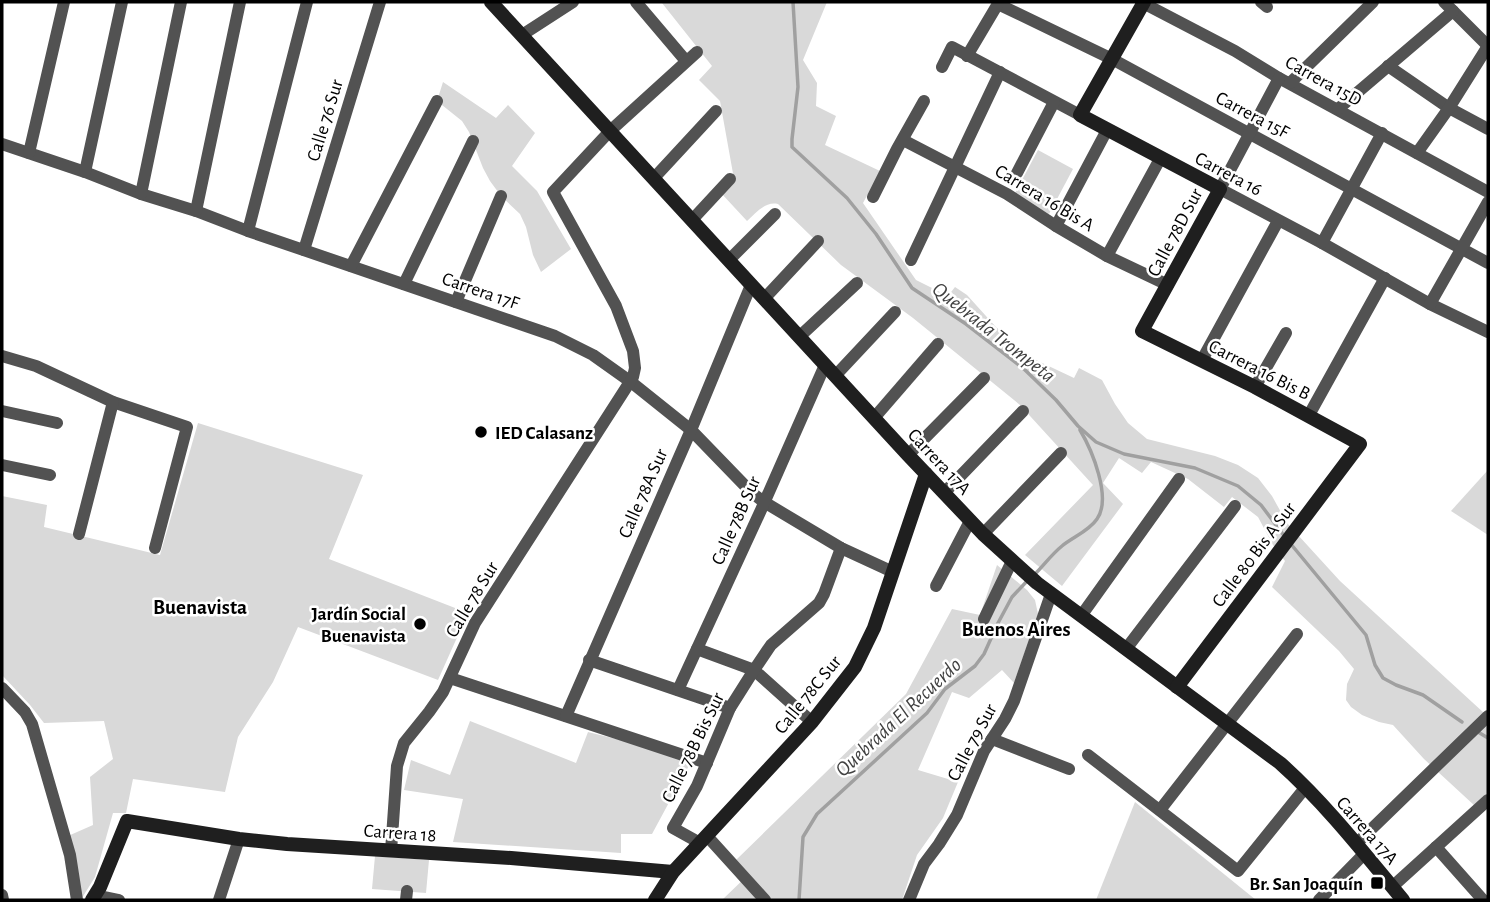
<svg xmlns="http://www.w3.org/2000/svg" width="1490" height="902" viewBox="0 0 1490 902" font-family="'Alegreya Sans',sans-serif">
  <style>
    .green { fill: #d9d9d9 }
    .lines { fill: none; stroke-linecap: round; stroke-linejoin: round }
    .stream { stroke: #a0a0a0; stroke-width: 3.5 }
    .street { stroke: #525252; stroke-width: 12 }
    .secondary { stroke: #1f1f1f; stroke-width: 14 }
    .poi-dot { fill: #000; stroke: #fff; stroke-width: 2.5 }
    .labels { text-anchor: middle; stroke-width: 5; stroke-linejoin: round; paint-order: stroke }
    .street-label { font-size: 19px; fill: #000; stroke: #fff }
    .poi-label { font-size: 19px; font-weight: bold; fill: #000; stroke: #fff; text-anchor: end }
    .water-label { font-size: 21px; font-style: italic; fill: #414141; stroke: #fff }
    .neighbourhood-label { font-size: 21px; font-weight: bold; fill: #000; stroke: #fff }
  </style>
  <rect width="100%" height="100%" fill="#fff"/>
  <g class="green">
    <path d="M663 2H827L803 60 817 83 816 106 836 116 825 145 880 171 863 203 916 280 948 296 955 287 967 295 995 326 1020 349 1038 361 1074 378 1079 368 1102 380 1115 404 1128 423 1147 439 1215 456 1238 465 1258 478 1272 496 1287 523 1340 581 1484 713 1488 719V793L1475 806 1424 759 1393 725 1379 722 1362 715 1351 707 1346 700 1347 684 1354 669 1339 651 1272 587 1285 561 1273 545 1258 517 1232 497 1224 507 1188 479 1151 462 1142 473 1119 458 1103 483 1123 504 1062 586 1025 555 1093 485 1020 405 913 318 841 265 778 204C765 201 756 213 747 221L721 193 734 179 720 101 699 80 712 66 662 3Z"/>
    <path d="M443 82 496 118 508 105 535 133 512 166 537 191 571 249 541 272 533 255 526 227 520 214 501 196 490 181 483 168 469 132 462 121 437 101Z"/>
    <path d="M1038 150 1073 169 1049 214 1014 195Z"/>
    <path d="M198 423 363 475 329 559 468 613 438 680 298 627 273 682 238 737 225 792 133 779 126 813H113L95 877 82 898 68 836 93 825 90 777 113 759 104 721 44 723 30 705 2 675V496L47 505 44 527 160 555Z"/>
    <path d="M1488 470V535L1451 511Z"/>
    <path d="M997 565 1027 590 1035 600 1038 614 1014 683 1002 670 969 698 952 692 918 770 958 782 943 818 917 855 902 900H722L749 874 736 860 906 694 952 609 980 615Z"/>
    <path d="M470 721 576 763 588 732 693 758 652 834H621V853L453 842 463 799 404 790 411 760 450 775Z"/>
    <path d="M1135 802 1256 900H1096Z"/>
    <path d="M375 856 429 860 426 893 372 889Z"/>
  </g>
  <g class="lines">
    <g class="stream">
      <path d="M793 2 798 87 792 139V147L847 198 876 234 912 288 966 324 1024 369 1056 400 1078 426 1096 442 1124 454 1195 468 1238 486 1261 505 1285 537"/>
      <path d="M1290 543 1366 635 1375 665 1383 678 1396 685 1423 695 1462 722"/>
      <path d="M1035 574C1044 565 1052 554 1062 546 1073 537 1089 531 1097 519 1112 498 1092 450 1080 430"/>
      <path d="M1478 732 1488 738"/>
      <path d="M799 900 803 837 817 814 927 713 945 689 975 666 984 654 998 623 1012 597 1029 579"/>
    </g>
    <g class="street">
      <path d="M636 2 686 61"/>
      <path d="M1141 2 1235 51 1279 78 1488 192"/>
      <path d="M1261 2 1267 7"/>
      <path d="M1444 2 1488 46"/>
      <path d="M998 4 1112 59 1488 263"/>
      <path d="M522 35 573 2"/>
      <path d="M967 56 999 2"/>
      <path d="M1388 66 1449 108 1488 129"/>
      <path d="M942 67 952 47 1080 115"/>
      <path d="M1279 78 1220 189 1322 243 1430 304 1488 332"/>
      <path d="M1290 83 1373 2"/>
      <path d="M1338 109 1453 11"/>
      <path d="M903 140 1007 194 1056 226 1107 256 1168 285"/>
      <path d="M2 144 85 172 141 194 196 211 248 231 555 336 593 355 631 382 691 430 752 493 764 502 841 548 893 572"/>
      <path d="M29 153 64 2"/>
      <path d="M1417 153 1449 108 1488 46"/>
      <path d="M85 172 122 2"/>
      <path d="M1017 173 1054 102"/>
      <path d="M654 178 716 111"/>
      <path d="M141 194 181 2"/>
      <path d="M873 197 897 149 924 101"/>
      <path d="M196 211 240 2"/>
      <path d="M692 220 730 179"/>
      <path d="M1056 226 1107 130"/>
      <path d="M248 231 307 2"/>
      <path d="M1322 243 1382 133"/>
      <path d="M304 250 380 2"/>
      <path d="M1107 256 1160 159"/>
      <path d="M729 260 775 214"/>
      <path d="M911 260 1000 72"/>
      <path d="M351 266 437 101"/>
      <path d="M404 284 473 141"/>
      <path d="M764 299 818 241"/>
      <path d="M456 302 501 196"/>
      <path d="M1430 304 1488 202"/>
      <path d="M799 337 857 283"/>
      <path d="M2 356 36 366 113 402 187 427 155 548"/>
      <path d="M1202 360 1278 221"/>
      <path d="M835 376 895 312"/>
      <path d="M1255 387 1286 333"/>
      <path d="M2 411 57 423"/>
      <path d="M1309 415 1385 278"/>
      <path d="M874 418 938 344"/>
      <path d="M908 455 984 378"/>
      <path d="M2 465 50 475"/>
      <path d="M944 493 1023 411"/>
      <path d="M79 534 113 402"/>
      <path d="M983 534 1061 453"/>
      <path d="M936 586 970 521"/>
      <path d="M1081 616 1179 479"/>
      <path d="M984 619 1012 561"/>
      <path d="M697 649 754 670 812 722"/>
      <path d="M1126 649 1235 506"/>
      <path d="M589 660 730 708"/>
      <path d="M450 678 707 763"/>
      <path d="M2 688 25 712 32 724 70 855 77 900"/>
      <path d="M678 690 761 510 825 365"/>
      <path d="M566 716 691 430 751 285"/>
      <path d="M992 739 1069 769"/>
      <path d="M1088 755 1238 871 1305 788"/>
      <path d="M1160 810 1297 634"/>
      <path d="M707 836 765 900"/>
      <path d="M700 843 673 828 697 786 730 708 754 670 771 645 819 603 824 594 841 548"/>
      <path d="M1356 844 1488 716"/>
      <path d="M1436 847 1483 900"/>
      <path d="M391 851 397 766 404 743 429 712 443 692 475 623 633 377 635 368 633 351 616 306 553 192 610 131 697 52"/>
      <path d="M1392 887 1488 800"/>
      <path d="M2 895 3 900"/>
      <path d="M95 895 119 900"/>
      <path d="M219 900 239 839"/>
      <path d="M406 900 407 891"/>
      <path d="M909 900 924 864 939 844 957 815 984 751 1005 719 1014 701 1051 594"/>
      <path d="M1319 900 1364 854"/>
    </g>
    <g class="secondary">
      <path d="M491 2 908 455 983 534 1037 583 1280 763C1325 803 1364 853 1403 900"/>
      <path d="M1144 2 1080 115 1220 189 1142 331 1255 387 1360 444 1177 687"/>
      <path d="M92 900 100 887 127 821 239 839 287 844 511 858 673 872"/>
      <path d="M655 900 673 872 812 722 855 667 874 628 926 474"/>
    </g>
  </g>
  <g class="poi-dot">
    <circle cx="481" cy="432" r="7"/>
    <circle cx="420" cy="624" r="7"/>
    <rect x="1370" y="876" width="14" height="14" rx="3.5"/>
  </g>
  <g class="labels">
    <g class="street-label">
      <text transform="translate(1324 80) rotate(29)" y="7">Carrera 15D</text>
      <text transform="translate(1253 114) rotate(28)" y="7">Carrera 15F</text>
      <text transform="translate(324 120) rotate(-73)" y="7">Calle 76 Sur</text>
      <text transform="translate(1229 173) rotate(28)" y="7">Carrera 16</text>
      <text transform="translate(1045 197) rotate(31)" y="7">Carrera 16 Bis A</text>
      <text transform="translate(1174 232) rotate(-62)" y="7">Calle 78D Sur</text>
      <text transform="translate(481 290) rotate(19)" y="7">Carrera 17F</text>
      <text transform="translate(1260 369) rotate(27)" y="7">Carrera 16 Bis B</text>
      <text transform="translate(940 461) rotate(47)" y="7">Carrera 17A</text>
      <text transform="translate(642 493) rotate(-66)" y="7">Calle 78A Sur</text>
      <text transform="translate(735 520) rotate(-66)" y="7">Calle 78B Sur</text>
      <text transform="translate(1253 554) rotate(-53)" y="7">Calle 80 Bis A Sur</text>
      <text transform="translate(471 599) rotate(-59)" y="7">Calle 78 Sur</text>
      <text transform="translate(807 694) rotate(-51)" y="7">Calle 78C Sur</text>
      <text transform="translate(971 742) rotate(-62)" y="7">Calle 79 Sur</text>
      <text transform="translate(692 747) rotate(-64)" y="7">Calle 78B Bis Sur</text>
      <text transform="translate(1368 830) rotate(49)" y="7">Carrera 17A</text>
      <text transform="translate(400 832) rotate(4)" y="7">Carrera 18</text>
    </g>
    <g class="poi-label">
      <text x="495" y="439" text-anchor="start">IED Calasanz</text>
      <text x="406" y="620">Jardín Social<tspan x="406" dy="22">Buenavista</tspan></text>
      <text x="1363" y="890">Br. San Joaquín</text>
    </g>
    <g class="water-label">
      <text transform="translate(994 332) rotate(38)" y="7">Quebrada Trompeta</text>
      <text transform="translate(898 717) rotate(-43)" y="7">Quebrada El Recuerdo</text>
    </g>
    <g class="neighbourhood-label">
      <text x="200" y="614">Buenavista</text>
      <text x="1016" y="636">Buenos Aires</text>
    </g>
  </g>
  <rect width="1490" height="902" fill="none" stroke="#000000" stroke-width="7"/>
</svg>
